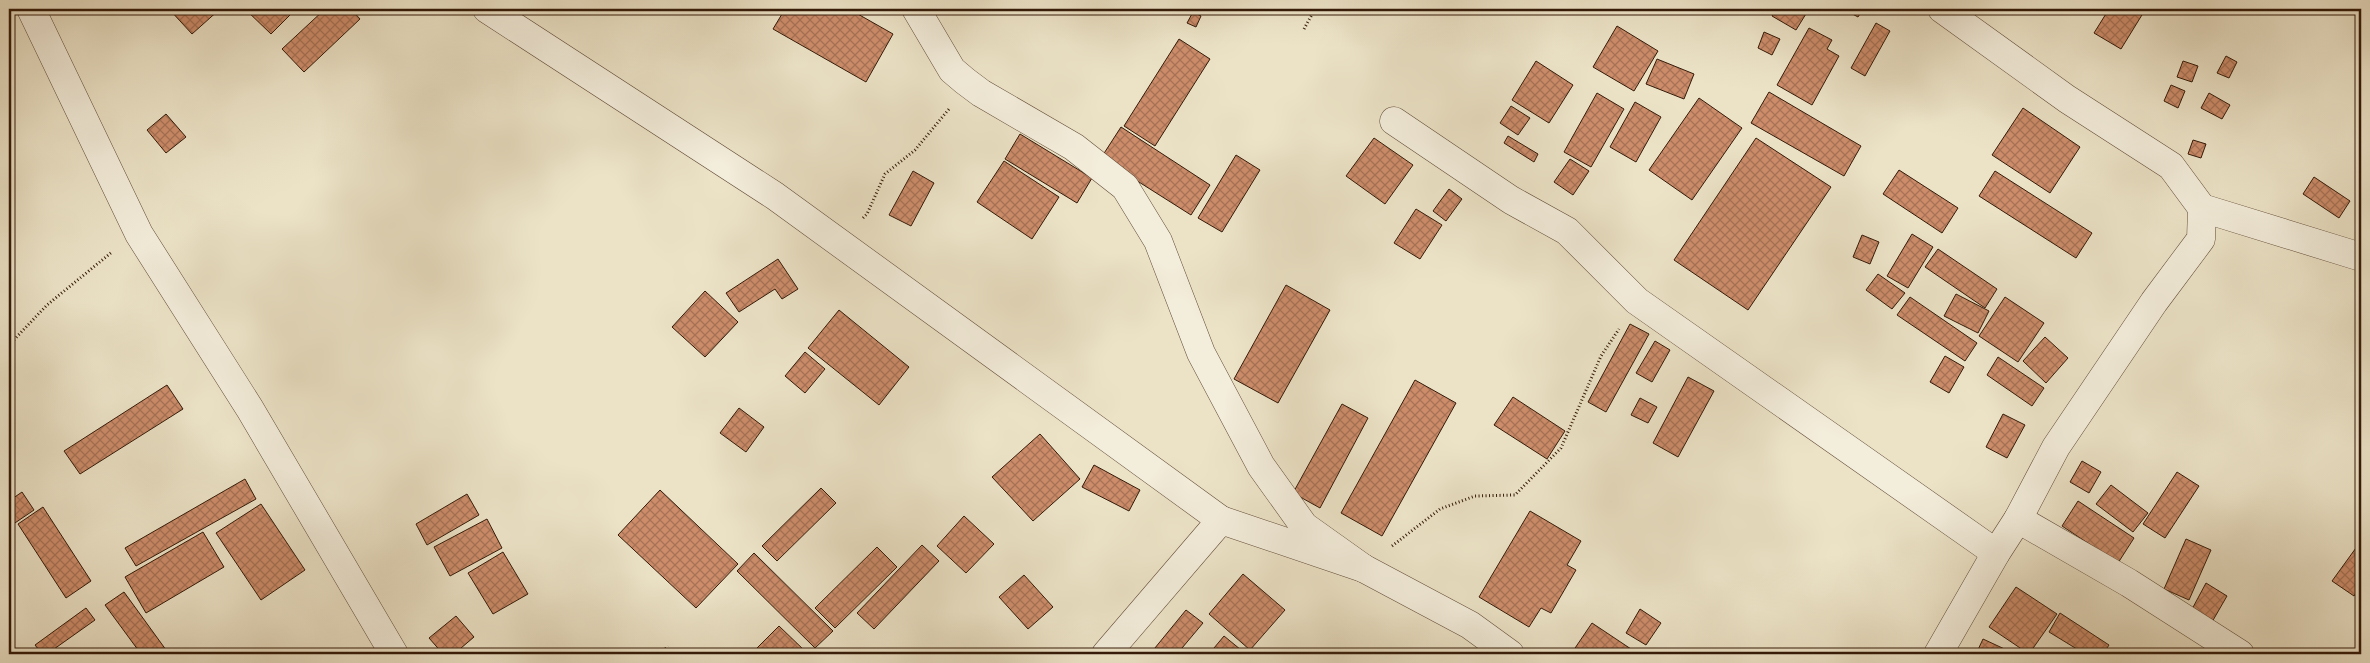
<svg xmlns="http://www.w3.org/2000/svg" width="2370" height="663" viewBox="0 0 2370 663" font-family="'IM FELL English',serif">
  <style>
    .building { fill: url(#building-cross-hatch); stroke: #341a08 }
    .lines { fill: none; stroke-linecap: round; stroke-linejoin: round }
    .minor-casing { stroke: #624c38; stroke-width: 29 }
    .path { stroke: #341a08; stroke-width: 3; stroke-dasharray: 1 2.5; stroke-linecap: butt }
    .minor { stroke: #f3eddb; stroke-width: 28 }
  </style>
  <defs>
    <pattern id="building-cross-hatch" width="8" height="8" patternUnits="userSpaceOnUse" patternTransform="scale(1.25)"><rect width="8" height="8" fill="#cd8d6b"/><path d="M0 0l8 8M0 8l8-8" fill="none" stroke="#a77256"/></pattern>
  </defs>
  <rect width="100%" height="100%" fill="#ece3c7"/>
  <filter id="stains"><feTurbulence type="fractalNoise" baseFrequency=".004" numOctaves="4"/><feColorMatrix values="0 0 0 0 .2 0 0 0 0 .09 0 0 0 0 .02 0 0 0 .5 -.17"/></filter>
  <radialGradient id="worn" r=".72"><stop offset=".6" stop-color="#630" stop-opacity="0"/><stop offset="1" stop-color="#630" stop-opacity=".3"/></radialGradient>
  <g class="building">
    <path d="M169 9H220L192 34Z"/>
    <path d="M245 9H296L271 34Z"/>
    <path d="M325 9H351L360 19 304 72 282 49Z"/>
    <path d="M785 9H849L893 34 866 82 773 29Z"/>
    <path d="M1776 9H1809L1796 30 1772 16Z"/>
    <path d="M1843 9H1863L1858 17Z"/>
    <path d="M2109 9 2145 10 2121 49 2094 33Z"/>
    <path d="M1193 12 1201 16 1196 27 1187 23Z"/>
    <path d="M1876 23 1890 31 1865 76 1851 68Z"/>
    <path d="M1617 26 1658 51 1634 91 1593 67Z"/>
    <path d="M1809 28 1832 40 1827 49 1839 56 1812 105 1777 85Z"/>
    <path d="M1764 32 1780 39 1772 55 1758 48Z"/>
    <path d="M1179 39 1210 59 1155 146 1124 126Z"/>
    <path d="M2226 56 2237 62 2229 78 2217 73Z"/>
    <path d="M1657 59 1694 74 1684 99 1646 84Z"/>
    <path d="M1536 61 1573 85 1549 123 1512 100Z"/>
    <path d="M2183 61 2198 66 2192 82 2177 77Z"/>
    <path d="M2171 85 2185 91 2178 108 2164 101Z"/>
    <path d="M1769 92 1861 146 1844 176 1751 123Z"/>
    <path d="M1597 93 1624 109 1591 167 1564 152Z"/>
    <path d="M2209 93 2230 105 2222 119 2201 108Z"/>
    <path d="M1699 98 1742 128 1692 200 1649 170Z"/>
    <path d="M1635 102 1661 117 1636 162 1610 147Z"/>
    <path d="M1511 106 1530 118 1518 135 1500 123Z"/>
    <path d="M2023 108 2080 147 2050 193 1992 155Z"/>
    <path d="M166 114 186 137 166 153 147 130Z"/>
    <path d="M1121 127 1210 185 1191 215 1101 158Z"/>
    <path d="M1020 134 1092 178 1077 203 1005 159Z"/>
    <path d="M1508 136 1538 154 1534 162 1504 143Z"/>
    <path d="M1374 138 1413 165 1385 204 1346 176Z"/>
    <path d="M1756 138 1831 187 1748 310 1674 260Z"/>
    <path d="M2193 140 2206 144 2201 158 2188 154Z"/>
    <path d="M1236 155 1260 170 1222 232 1198 218Z"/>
    <path d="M1570 159 1589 171 1573 195 1554 182Z"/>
    <path d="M1004 161 1059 197 1032 239 977 202Z"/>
    <path d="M1899 170 1958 208 1942 233 1883 194Z"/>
    <path d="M913 171 934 183 911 226 889 215Z"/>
    <path d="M1995 171 2092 233 2076 258 1979 196Z"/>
    <path d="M2314 177 2350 201 2339 218 2303 194Z"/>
    <path d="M1449 189 1462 199 1446 221 1433 211Z"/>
    <path d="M1416 209 1442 225 1420 259 1394 243Z"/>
    <path d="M1912 234 1933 247 1908 288 1887 276Z"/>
    <path d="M1862 235 1879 242 1870 264 1853 257Z"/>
    <path d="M1938 249 1997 289 1985 308 1925 267Z"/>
    <path d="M778 259 798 289 782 299 775 289 739 312 726 293Z"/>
    <path d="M1878 274 1905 293 1892 309 1866 290Z"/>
    <path d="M1286 285 1330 310 1278 403 1234 379Z"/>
    <path d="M705 291 738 322 705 357 672 327Z"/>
    <path d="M1956 294 1989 311 1978 333 1944 316Z"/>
    <path d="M1910 297 1977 343 1965 361 1897 315Z"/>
    <path d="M2005 297 2044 323 2018 362 1979 336Z"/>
    <path d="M839 310 909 367 879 405 808 348Z"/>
    <path d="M1630 324 1649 334 1606 412 1588 402Z"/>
    <path d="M2045 337 2068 358 2046 383 2023 361Z"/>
    <path d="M1655 341 1670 350 1652 382 1636 373Z"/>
    <path d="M805 352 825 369 805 393 785 376Z"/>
    <path d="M1945 356 1964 367 1949 393 1930 382Z"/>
    <path d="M1998 357 2044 388 2032 406 1987 375Z"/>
    <path d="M1688 377 1714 391 1678 457 1653 443Z"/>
    <path d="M1415 380 1456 403 1382 536 1341 513Z"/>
    <path d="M167 385 183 409 80 474 64 451Z"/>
    <path d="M1513 397 1565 431 1547 459 1494 425Z"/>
    <path d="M1640 398 1657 407 1648 423 1631 415Z"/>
    <path d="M1342 404 1368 418 1320 508 1293 493Z"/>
    <path d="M739 408 764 427 746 452 720 433Z"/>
    <path d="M2003 414 2025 425 2007 458 1986 447Z"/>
    <path d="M1040 434 1080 479 1033 521 992 477Z"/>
    <path d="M2082 461 2101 472 2089 493 2070 482Z"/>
    <path d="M1094 465 1140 490 1129 511 1082 487Z"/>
    <path d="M2177 472 2199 486 2165 538 2143 524Z"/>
    <path d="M245 479 256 499 136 566 125 548Z"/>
    <path d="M2111 485 2148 513 2133 532 2096 504Z"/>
    <path d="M821 488 836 503 777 561 762 546Z"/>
    <path d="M660 490 738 564 696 608 618 535Z"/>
    <path d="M22 492 34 510 9 527V501Z"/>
    <path d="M467 494 479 515 427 545 416 524Z"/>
    <path d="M2078 501 2134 538 2118 563 2062 526Z"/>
    <path d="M261 504 305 570 261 600 216 533Z"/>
    <path d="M43 507 91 581 66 598 18 524Z"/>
    <path d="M1530 511 1581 541 1567 565 1576 570 1551 613 1541 608 1529 627 1479 597Z"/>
    <path d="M964 516 994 544 966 573 937 546Z"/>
    <path d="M487 519 502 548 450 576 434 547Z"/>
    <path d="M203 532 224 567 146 613 125 577Z"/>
    <path d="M2186 539 2211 550 2189 600 2164 589Z"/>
    <path d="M2361 541V586L2354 596 2332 581Z"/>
    <path d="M922 545 939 561 874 629 857 613Z"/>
    <path d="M877 547 897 567 835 628 815 608Z"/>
    <path d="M503 552 528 594 493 614 468 573Z"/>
    <path d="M754 553 833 631 815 648 737 571Z"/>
    <path d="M1243 574 1285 610 1250 650 1209 614Z"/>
    <path d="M1024 575 1053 607 1028 629 999 597Z"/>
    <path d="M2206 583 2227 596 2212 622 2191 611Z"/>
    <path d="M2016 587 2057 614 2029 654 1989 627Z"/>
    <path d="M124 592 169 654H141L105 605Z"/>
    <path d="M86 608 95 620 47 654H42L35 645Z"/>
    <path d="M1640 609 1661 623 1646 645 1626 633Z"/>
    <path d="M1186 610 1203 623 1177 654H1150Z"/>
    <path d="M2060 613 2109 645 2103 654H2085L2049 632Z"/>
    <path d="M456 616 474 637 454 654H443L429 638Z"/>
    <path d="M1592 623 1637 653 1636 654H1571Z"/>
    <path d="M779 626 805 651 802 654H751Z"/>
    <path d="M1224 636 1246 654H1209Z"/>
    <path d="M1983 639 2011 652 2010 654H1976Z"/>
  </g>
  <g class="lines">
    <defs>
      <g id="minor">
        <path d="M31 9 139 234 250 409 394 654"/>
        <path d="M487 9 775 196 1221 520"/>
        <path d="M916 9 952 70 965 81 981 93 1074 147 1125 187 1158 241 1201 353 1261 466 1304 526 1363 568"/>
        <path d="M1394 121 1511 200 1567 231 1637 301 1996 553"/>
        <path d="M2202 208 2361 257"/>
        <path d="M2018 519 2129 583 2240 654"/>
        <path d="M1106 654 1221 520 1363 568 1470 625 1510 654"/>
        <path d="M1938 654 1996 553 2018 519 2056 447 2154 302 2201 239 2202 208 2171 166 2067 99 1942 9"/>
      </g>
    </defs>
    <use href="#minor" class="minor-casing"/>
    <g class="path">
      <path d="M1304 29 1315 9"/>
      <path d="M863 218 867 214 885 174 915 150 949 109"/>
      <path d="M9 345 47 305 112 252"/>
      <path d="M1392 546 1440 509 1475 496 1515 495 1561 448 1601 356 1619 329"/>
      <path d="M661 654 668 646"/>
    </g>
    <use href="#minor" class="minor"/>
  </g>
  <rect width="2370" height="663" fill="none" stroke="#ece3c7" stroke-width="30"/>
  <rect x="10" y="10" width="2350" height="643" fill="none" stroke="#341a08" stroke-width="2.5"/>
  <rect x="15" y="15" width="2340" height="633" fill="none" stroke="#341a08"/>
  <rect width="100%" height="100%" filter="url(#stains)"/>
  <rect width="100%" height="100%" fill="url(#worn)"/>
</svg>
